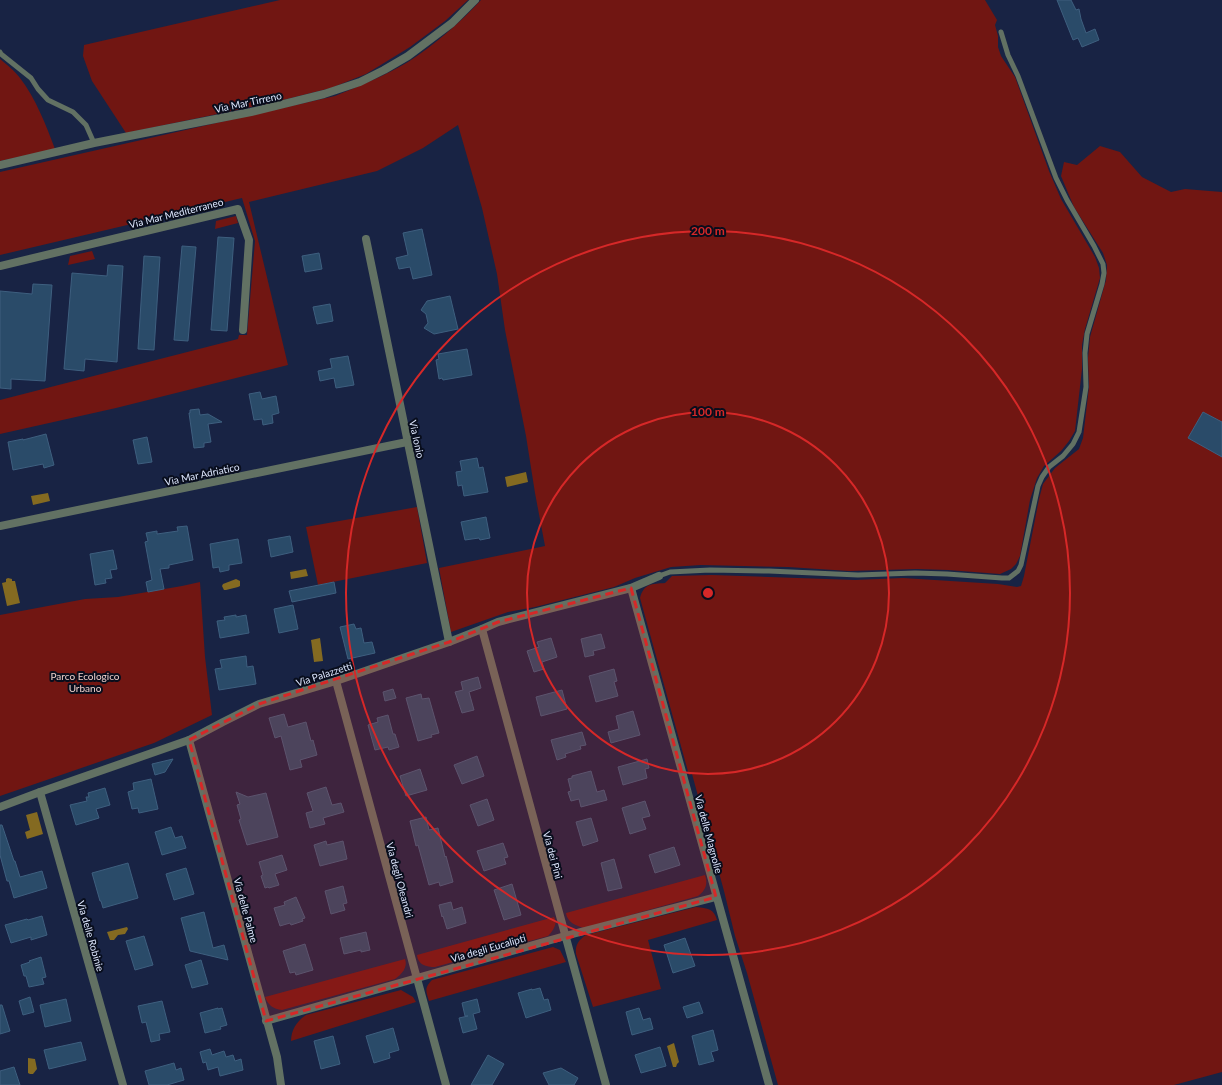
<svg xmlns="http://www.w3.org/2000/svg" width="1222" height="1085" viewBox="0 0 1222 1085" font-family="Lato,sans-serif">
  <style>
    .green { fill: #711612 }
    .water { fill: #846a21 }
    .building { fill: #2a4b69; stroke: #3e5f7f }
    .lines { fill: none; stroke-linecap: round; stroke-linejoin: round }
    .lane { stroke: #627163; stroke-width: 5 }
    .street { stroke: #627163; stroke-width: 8 }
    .marked { fill: #d62828; fill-opacity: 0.2; stroke: #d62828; stroke-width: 3; stroke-dasharray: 8 5; stroke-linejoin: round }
    .ring { fill: none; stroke: #d62828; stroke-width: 2 }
    .labels { text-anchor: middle; stroke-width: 4; stroke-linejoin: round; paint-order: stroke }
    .street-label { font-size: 10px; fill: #dfe8ff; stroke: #080d1c }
    .park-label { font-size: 10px; fill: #f0d0cb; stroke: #080d1c }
    .centre { fill: #d62828; stroke: #080d1c; stroke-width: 2 }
    .ring-label { font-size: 12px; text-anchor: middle; font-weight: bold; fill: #d62828; stroke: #080d1c; stroke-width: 4; stroke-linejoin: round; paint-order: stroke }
  </style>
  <rect width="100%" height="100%" fill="#182344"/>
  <g class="green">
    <path d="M280 0H468L445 21 410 47 366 74 331 88 275 102 126 133 92 81 83 56 84 45Z"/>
    <path d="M481 0H985L997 20 995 25 998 36V47L1001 56 1015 77 1049 171 1061 199 1095 257 1099 268 1100 278 1085 329 1082 345V369L1075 431 1069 441 1061 451 1044 466 1037 478 1030 500 1020 556 1016 564 1011 569 1000 574 948 570 917 569 849 571 788 567 701 565 671 567 635 578 614 587 535 607 508 612 451 632 439 568 545 546 535 493 526 436 505 330 497 274 482 208 458 125 423 148 377 171 249 202 288 365 116 408 0 434V400L238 339 239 335H247L255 241 242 198 0 255V172L335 96C359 86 385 76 408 62 434 45 460 23 481 0Z"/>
    <path d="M0 59C7 65 15 71 20 78 36 99 46 125 55 149L0 161Z"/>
    <path d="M1100 146 1120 152 1142 177 1171 192 1185 189 1222 192V1072L1174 1085H778L747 973 735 936 724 891 692 774 689 775 640 598C644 583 652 584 665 583L672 576 712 575 855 580 903 578 998 584 1017 587 1021 586 1024 576 1039 499 1043 484 1055 468 1079 449 1083 438 1089 387 1088 358 1090 337 1106 280 1107 265 1103 253 1074 207 1061 176 1064 162 1077 165Z"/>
    <path d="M236 216 238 223 215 229 216 221Z"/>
    <path d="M92 251 95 259 68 265 70 256Z"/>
    <path d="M417 507 427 563 318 585 306 527Z"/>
    <path d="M200 582 205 657 212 715 154 743 0 796V615L85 599 118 597 182 586Z"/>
    <path d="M705 875C708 884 706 890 698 896L584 928C576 926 567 922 566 913Z"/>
    <path d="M696 907C708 908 714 909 717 920L648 940 661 989 593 1007 576 954C575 944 579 940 586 935Z"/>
    <path d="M554 917C558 924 553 931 548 936L435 967C426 967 418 965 417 955Z"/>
    <path d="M553 947 560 950 566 962 429 1001C426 991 424 988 432 980Z"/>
    <path d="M405 959C408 967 402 974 395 979L282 1010C273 1009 268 1005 265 997Z"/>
    <path d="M401 990 413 997 416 1002 291 1041C291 1030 297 1021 306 1015Z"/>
  </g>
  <g class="water">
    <path d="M526 472 528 482 507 487 505 477Z"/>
    <path d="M48 493 50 501 33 505 31 496Z"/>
    <path d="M306 569 308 576 291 579 290 572Z"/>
    <path d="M8 578 12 579V581H15L20 603 7 606 2 583 6 582V579Z"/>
    <path d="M236 579 240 581V586L238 587 226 590H224L222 586 223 584Z"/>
    <path d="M320 638 323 661 314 662 311 640Z"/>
    <path d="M37 812 43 834 27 839 25 832 30 830 26 815Z"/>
    <path d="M127 927 128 929 125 934 118 935 114 940H110L107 932Z"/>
    <path d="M674 1043 679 1062 677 1064 676 1067H673L667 1046Z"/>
    <path d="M28 1058 35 1059 37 1069 33 1074H30L28 1073Z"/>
  </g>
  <g class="building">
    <path d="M1057 0H1071L1076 10 1079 9 1081 19 1086 33 1095 29 1099 40 1082 47 1078 38 1073 40Z"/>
    <path d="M422 229 432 275 413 279 410 267 399 269 396 258 408 255 403 233Z"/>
    <path d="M218 237 234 238 227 331 211 330Z"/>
    <path d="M182 246 196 247 188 341 174 340Z"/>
    <path d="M319 253 322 269 305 272 302 256Z"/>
    <path d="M144 256 160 257 154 350 138 349Z"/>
    <path d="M108 265 123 266 117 362 85 359 84 371 64 369 72 273 107 276Z"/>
    <path d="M33 284 52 285 45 381 11 379V389L0 388V291L32 294Z"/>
    <path d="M450 296 458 329 434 334 424 328 428 323 426 314 421 310 427 301Z"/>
    <path d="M330 304 333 321 317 324 313 307Z"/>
    <path d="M467 349 472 375 443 380 442 378 439 379 436 360 439 359 438 354Z"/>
    <path d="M348 356 354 385 336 388 334 378 320 381 318 371 332 368 330 359Z"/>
    <path d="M260 392 262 399 276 396 279 413 272 415 273 423 263 425 262 419 254 420 249 394Z"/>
    <path d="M199 409 200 415 208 414 222 422 208 424 211 442 204 443V447L194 448 189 413H190V410Z"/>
    <path d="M1203 412 1222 422V457L1188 438Z"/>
    <path d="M46 434 54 465 44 468 43 464 13 470 8 442 23 439V440Z"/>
    <path d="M147 437 152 462 138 464 133 440Z"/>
    <path d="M477 458 479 468 483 467 488 492 464 496 462 485 458 486 456 472 462 471 460 461Z"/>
    <path d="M486 517 490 538 480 540 479 538 465 540 461 522Z"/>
    <path d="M187 526 193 560 169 565V568L160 569 164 589 148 592 146 582 152 580 145 542 148 541 146 533 157 531V534L178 531 177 527Z"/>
    <path d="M290 536 293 552 271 557 268 540Z"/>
    <path d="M238 539 242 563 229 565V570L220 572 219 567 213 568 210 544Z"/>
    <path d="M113 550 117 569 110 570 112 578 105 579 106 583 95 585 90 554Z"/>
    <path d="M334 582 336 593 292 602 289 591Z"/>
    <path d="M293 605 298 629 279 633 274 609Z"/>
    <path d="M236 615V617L246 615 249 633 220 638 217 621 225 620 224 617Z"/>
    <path d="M354 624 356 629 361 628 364 643 372 642 375 653 348 659 340 627Z"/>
    <path d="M601 634 605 648 593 651 594 655 585 657 581 639Z"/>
    <path d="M551 638 557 657 542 662 544 669 534 672 527 651 539 647 537 642Z"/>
    <path d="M246 656 247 667 253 666 256 684 219 690 215 669 222 668 220 660Z"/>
    <path d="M614 669 617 681 614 682 618 696 596 702 589 676Z"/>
    <path d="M478 677 481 688 469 692 474 710 462 713 455 692 463 690 461 682Z"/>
    <path d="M393 689 396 698 385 701 383 692Z"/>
    <path d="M562 690 567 709 541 716 536 697Z"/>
    <path d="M421 694 422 699 429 698 439 733 431 735 432 737 418 741 406 698Z"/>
    <path d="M633 711 640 735 611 743 608 732 619 729 616 716Z"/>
    <path d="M284 714 288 727 306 722 311 741 313 740 317 755 300 760 302 767 290 770 281 736 275 738 269 718Z"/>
    <path d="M388 715 393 734H395L399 747 389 750 388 747 375 750 368 725 378 722 377 718Z"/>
    <path d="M582 732 586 745 580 746 581 749 565 754 566 757 557 760 551 740Z"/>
    <path d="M477 756 484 776 462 784 454 765Z"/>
    <path d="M173 759 165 772 155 775 152 764Z"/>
    <path d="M647 759 649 768 645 769 647 778 623 785 618 767Z"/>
    <path d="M420 769 427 790 406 796 400 776Z"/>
    <path d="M591 771 597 792 604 790 607 800 581 807 579 799 571 801 568 792 571 791 568 779 572 778V776Z"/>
    <path d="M151 779 158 809 139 813 138 808 132 809 128 792 134 790 133 783Z"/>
    <path d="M326 787 332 805 341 803 344 812 323 818 325 824 310 828 306 813 313 811 307 793Z"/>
    <path d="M105 788 110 805 96 809 99 818 76 825 70 805 87 801 86 797H89L88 793Z"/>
    <path d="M236 792 248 797 266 793 278 837 247 845 239 820 241 819 237 805 240 804Z"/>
    <path d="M487 799 494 820 478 826 470 805Z"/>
    <path d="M645 801 650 816 642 818 646 829 630 834 622 808Z"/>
    <path d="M426 817 429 830 438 828 445 857 446 856 453 882 440 886 439 882 429 885 418 845 416 846 410 821Z"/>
    <path d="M591 818 598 841 583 846 576 822Z"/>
    <path d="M0 825H2L14 861H15L20 877 42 871 47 888 14 898 9 881H7L0 855Z"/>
    <path d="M171 827 175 838 182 836 186 848 162 855 155 832Z"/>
    <path d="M326 841 327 845 343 841 347 859 320 866 314 845Z"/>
    <path d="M503 843 508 857 504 858 506 864 484 871 477 851Z"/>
    <path d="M674 847 680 865 655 873 649 855Z"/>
    <path d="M282 855 287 870 275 874 279 885 269 888 268 887 265 888 261 876 263 875 259 862Z"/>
    <path d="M614 859 622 888 608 891 601 863Z"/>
    <path d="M128 863 138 898 103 908 101 901H100L92 873Z"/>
    <path d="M186 868 194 894 174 900 166 874Z"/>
    <path d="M512 884 521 915 504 920 494 890Z"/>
    <path d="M343 886 347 903 343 904 345 910 331 914 325 891Z"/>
    <path d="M296 897 305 918 302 919 303 921 291 925 290 923 280 926 274 908 285 905 284 902Z"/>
    <path d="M451 902 453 910 462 907 466 923 447 929 443 916 442 917 439 905Z"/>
    <path d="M204 912 213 948 224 945 228 960 190 951 181 918Z"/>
    <path d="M42 916 47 935 31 940V937L11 943 5 925 27 919 28 920Z"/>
    <path d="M366 932 370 950 361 952V950L344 954 340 938Z"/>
    <path d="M144 936 153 965 135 970 126 941Z"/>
    <path d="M685 938 695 966 673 973 664 945Z"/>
    <path d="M305 944 313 970 296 975 295 972 290 973 283 951Z"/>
    <path d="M41 957 46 977 42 978 44 984 29 987 26 976H24L21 965 30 962 29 961Z"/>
    <path d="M201 960 208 984 192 988 185 965Z"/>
    <path d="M540 988 544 1000 548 999 551 1010 526 1018 518 993 532 989V990Z"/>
    <path d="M30 997 34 1012 23 1015 19 1001Z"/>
    <path d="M66 999 71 1021 45 1027 40 1005Z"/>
    <path d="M477 999 480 1012 473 1014 477 1029 463 1033 459 1018 468 1016H465L462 1003Z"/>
    <path d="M162 1001 170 1032 159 1034 160 1040 151 1042 146 1022 142 1023 138 1006Z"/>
    <path d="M699 1002 703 1013 687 1018 683 1007Z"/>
    <path d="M0 1005H2L10 1031 0 1034Z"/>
    <path d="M218 1008V1009L222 1008 227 1025 220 1027 221 1029 205 1033 200 1013Z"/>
    <path d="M639 1008 643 1020 650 1018 653 1029 632 1035 626 1012Z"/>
    <path d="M393 1028 399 1050 389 1053 390 1058 374 1063 366 1036Z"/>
    <path d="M713 1030 718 1050 711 1052 714 1061 699 1065 692 1036Z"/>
    <path d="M333 1036 340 1064 321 1069 314 1041Z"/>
    <path d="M81 1042 86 1060 49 1069 44 1050Z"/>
    <path d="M660 1047 666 1066 641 1073 635 1055Z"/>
    <path d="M210 1049 212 1055 224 1051 226 1057 233 1055 235 1061 241 1059 243 1070 220 1076 218 1067 208 1070 206 1062 203 1063 200 1052Z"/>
    <path d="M488 1055 504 1064 492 1085H471Z"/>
    <path d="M174 1063 176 1070 181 1068 184 1080 167 1085H149L145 1071Z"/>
    <path d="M14 1067 20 1085H0V1071Z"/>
    <path d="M561 1068 578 1078 574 1085H549L543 1073Z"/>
  </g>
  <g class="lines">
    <g class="lane">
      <path d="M0 52 1 54 31 78 38 89 48 100 73 112 86 125 94 143"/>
      <path d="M659 576 670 572 710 570 769 571 858 575 915 573 947 574 1002 578H1009L1018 571 1021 565 1038 486 1042 477 1049 467 1063 456 1073 444 1079 432 1086 387 1085 353 1087 334 1102 284 1104 273 1103 264 1094 246 1067 200 1056 178 1018 76 1008 55 1001 32"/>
    </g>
    <g class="street">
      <path d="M0 165 94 143 251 112 324 94 360 82 384 70 408 56 452 23 475 0"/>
      <path d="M366 239 449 642"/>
      <path d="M0 266 238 209 249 240 243 330"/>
      <path d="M0 526 407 442"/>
      <path d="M631 588 769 1085"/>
      <path d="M482 629 606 1085"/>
      <path d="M336 681 446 1085"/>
      <path d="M189 740 277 1057 281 1085"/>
      <path d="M40 792 123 1085"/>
      <path d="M0 807 40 792 189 740 223 722 259 704 336 681 449 642 482 629 498 622 631 588 659 576"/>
      <path d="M266 1021 565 936 716 897"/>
    </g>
  </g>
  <path class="marked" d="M631 588 716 897 266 1021 189 740 259 704 449 642 498 622Z"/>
  <g class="ring">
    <circle cx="708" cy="593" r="181"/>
    <circle cx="708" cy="593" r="362"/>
  </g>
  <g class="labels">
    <g class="street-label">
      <text transform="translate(248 102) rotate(-12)" y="4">Via Mar Tirreno</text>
      <text transform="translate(176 213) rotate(-14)" y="4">Via Mar Mediterraneo</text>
      <text transform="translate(417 439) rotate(78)" y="4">Via Ionio</text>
      <text transform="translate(202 474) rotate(-12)" y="4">Via Mar Adriatico</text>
      <text transform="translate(324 674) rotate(-18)" y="4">Via Palazzetti</text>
      <text transform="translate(709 834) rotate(75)" y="4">Via delle Magnolie</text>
      <text transform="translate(553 855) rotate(75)" y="4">Via dei Pini</text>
      <text transform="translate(400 880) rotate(75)" y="4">Via degli Oleandri</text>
      <text transform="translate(246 910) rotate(75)" y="4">Via delle Palme</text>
      <text transform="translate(91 936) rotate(74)" y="4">Via delle Robinie</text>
      <text transform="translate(488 948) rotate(-16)" y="4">Via degli Eucalipti</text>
    </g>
    <g class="park-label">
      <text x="85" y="680">Parco Ecologico<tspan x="85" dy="12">Urbano</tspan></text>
    </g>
  </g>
  <circle cx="708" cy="593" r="6" class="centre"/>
  <g class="ring-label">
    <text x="708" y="235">200 m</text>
    <text x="708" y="416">100 m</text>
  </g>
</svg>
